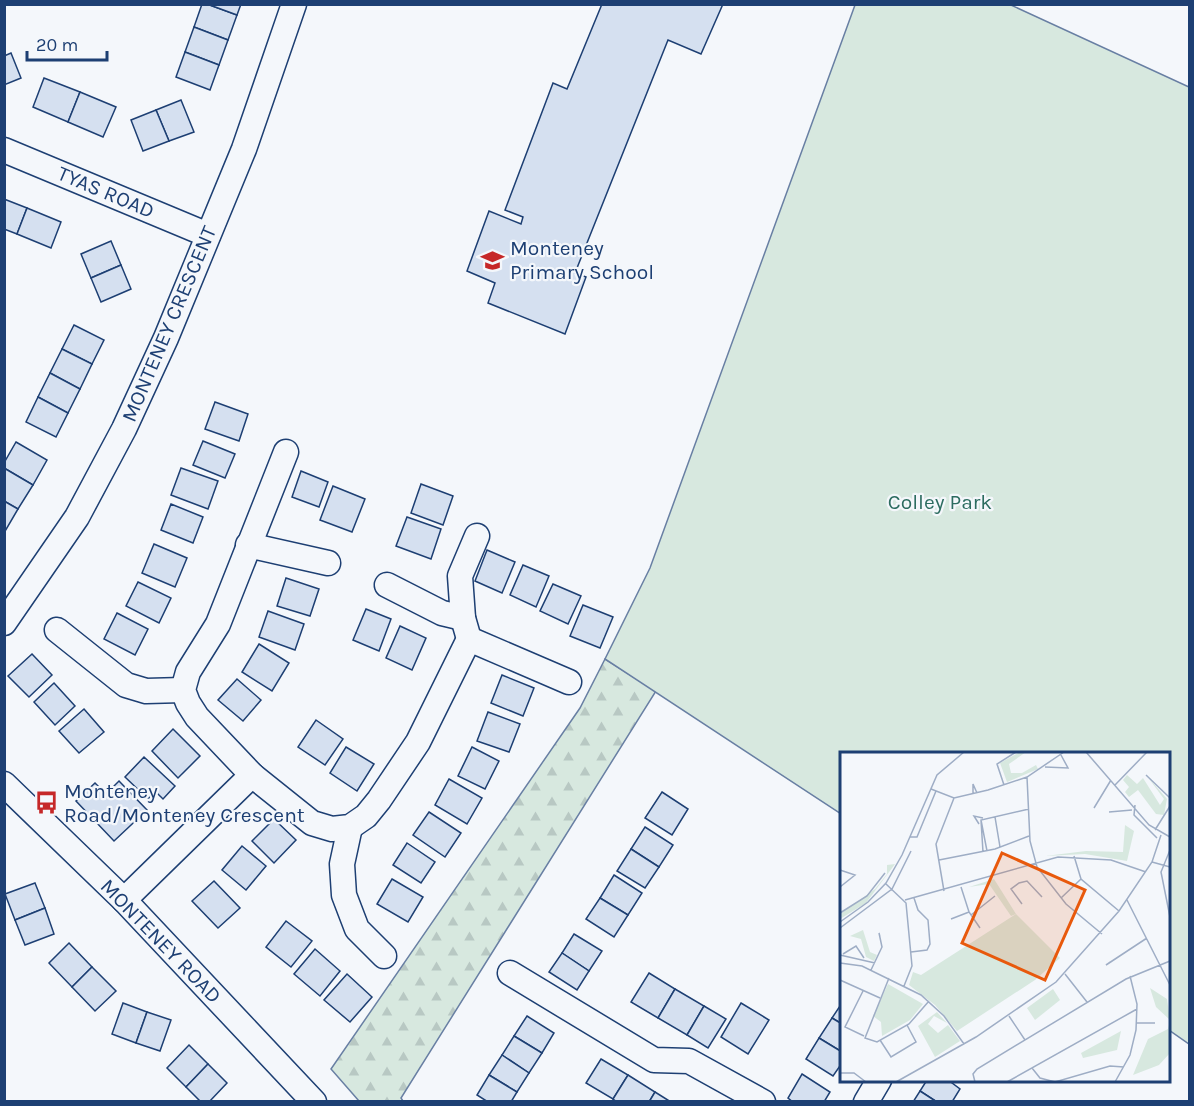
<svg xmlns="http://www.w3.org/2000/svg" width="1194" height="1106" viewBox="0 0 1194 1106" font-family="Karla,sans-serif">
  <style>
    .forest { fill: url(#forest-firs); stroke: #687fa3; stroke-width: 1.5 }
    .park { fill: #d7e8df; stroke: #687fa3; stroke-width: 1.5 }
    .building { fill: #d5e0f0; stroke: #1d3f73; stroke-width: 1.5 }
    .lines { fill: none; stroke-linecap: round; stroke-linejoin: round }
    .street-casing { stroke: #1d3f73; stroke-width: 27 }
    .street { stroke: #f4f7fb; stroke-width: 24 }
    .labels { text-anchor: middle; stroke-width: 4.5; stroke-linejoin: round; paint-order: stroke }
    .street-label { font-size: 21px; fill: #1d3f73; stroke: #f4f7fb }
    .poi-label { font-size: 21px; fill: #1d3f73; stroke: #f4f7fb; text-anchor: start }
    .park-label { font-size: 21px; fill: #2c6c60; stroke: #f4f7fb }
    .inset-road { fill: none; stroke: #9eadc5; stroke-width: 1.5 }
    .view { fill: #e8590c; fill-opacity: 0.15; stroke: #e8590c; stroke-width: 3 }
    .inset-edge { fill: none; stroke: #1d3f73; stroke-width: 3 }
  </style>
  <defs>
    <pattern id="forest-firs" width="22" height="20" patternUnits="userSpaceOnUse" patternTransform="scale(1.5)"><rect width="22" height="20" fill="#d7e8df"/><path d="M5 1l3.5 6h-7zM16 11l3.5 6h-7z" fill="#b8c8c3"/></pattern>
  </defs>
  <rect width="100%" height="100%" fill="#f4f7fb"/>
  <path class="forest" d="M605 659 656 691 401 1098 403 1101H359L331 1069 580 708Z"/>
  <path class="park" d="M855 5H1011L1189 87V1044L1169 1030 1168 754H842L841 814 605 659 650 568Z"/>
  <g class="building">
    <path d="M202 4H207L237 15 228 40 194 27Z"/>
    <path d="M207 4H241L237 15Z"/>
    <path d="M602 4H723L701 54 668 40 575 273 586 277 565 334 488 303 495 283 467 271 489 211 521 224 523 217 505 210 553 83 567 89Z"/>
    <path d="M194 27 228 40 219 65 185 52Z"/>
    <path d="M185 52 219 65 210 90 176 77Z"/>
    <path d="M11 53 21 78 4 85V56Z"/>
    <path d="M44 78 80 92 68 122 33 107Z"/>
    <path d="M80 92 116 107 103 137 68 122Z"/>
    <path d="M181 100 194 132 169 141 156 110Z"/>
    <path d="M156 110 169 141 143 151 131 120Z"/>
    <path d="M4 199 27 208 17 234 4 229Z"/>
    <path d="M27 208 61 222 51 248 17 234Z"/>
    <path d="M111 241 121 265 91 278 81 254Z"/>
    <path d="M121 265 131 289 101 302 91 278Z"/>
    <path d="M74 325 104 340 92 364 62 349Z"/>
    <path d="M62 349 92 364 80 389 50 373Z"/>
    <path d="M50 373 80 389 68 413 38 397Z"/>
    <path d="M38 397 68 413 56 437 26 422Z"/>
    <path d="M215 402 248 414 239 441 205 429Z"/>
    <path d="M203 441 235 454 225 478 193 465Z"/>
    <path d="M16 442 47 460 33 485 4 468V463Z"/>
    <path d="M4 468 33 485 18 509 4 501Z"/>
    <path d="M181 468 218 481 208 509 171 495Z"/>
    <path d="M301 471 328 482 319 507 292 497Z"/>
    <path d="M421 484 453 496 443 525 411 513Z"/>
    <path d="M333 486 365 499 352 532 320 520Z"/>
    <path d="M4 501 18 509 4 533Z"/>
    <path d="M171 504 203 517 193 543 161 530Z"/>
    <path d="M407 517 441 529 431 559 396 546Z"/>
    <path d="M154 544 187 558 175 587 142 573Z"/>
    <path d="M487 550 515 562 502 593 475 581Z"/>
    <path d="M523 565 549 576 536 607 510 595Z"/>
    <path d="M286 578 319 589 310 616 277 606Z"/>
    <path d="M138 582 171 598 159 623 126 606Z"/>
    <path d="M553 584 581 596 568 624 540 611Z"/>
    <path d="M583 605 613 617 600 648 570 636Z"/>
    <path d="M366 609 391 619 379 651 353 640Z"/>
    <path d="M268 611 304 624 295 650 259 637Z"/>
    <path d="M117 613 148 629 135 655 104 639Z"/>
    <path d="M400 626 426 638 412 670 386 658Z"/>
    <path d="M259 644 289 663 272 691 242 672Z"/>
    <path d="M32 654 52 675 29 697 8 676Z"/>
    <path d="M502 675 534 688 523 716 491 703Z"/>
    <path d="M237 679 261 700 243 721 218 700Z"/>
    <path d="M54 683 75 706 55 725 34 702Z"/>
    <path d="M84 709 104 732 79 753 59 731Z"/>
    <path d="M488 712 520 724 509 752 477 741Z"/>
    <path d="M316 720 343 739 325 765 298 747Z"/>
    <path d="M173 729 200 756 178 778 152 751Z"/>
    <path d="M346 747 374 764 357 791 330 773Z"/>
    <path d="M472 747 499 761 485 789 458 776Z"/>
    <path d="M144 757 175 786 163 799 155 791 148 799 125 777Z"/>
    <path d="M449 779 482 798 467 824 435 805Z"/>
    <path d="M119 781 147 810 114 841 76 801 95 783 106 794Z"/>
    <path d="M662 792 688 809 672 835 645 818Z"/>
    <path d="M429 812 461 833 445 857 413 835Z"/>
    <path d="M274 819 296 840 274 863 252 841Z"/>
    <path d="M645 827 673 845 659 867 631 849Z"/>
    <path d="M407 843 435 862 421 883 393 865Z"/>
    <path d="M242 846 266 866 246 890 222 870Z"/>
    <path d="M631 849 659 867 645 888 617 871Z"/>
    <path d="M614 875 642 893 628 915 600 898Z"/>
    <path d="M392 879 423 897 408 922 377 904Z"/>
    <path d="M214 881 240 908 218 928 192 901Z"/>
    <path d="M35 883 45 908 15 920 5 894Z"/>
    <path d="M600 898 628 915 614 937 586 919Z"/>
    <path d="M45 908 54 934 25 945 15 920Z"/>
    <path d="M286 921 312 941 291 967 266 947Z"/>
    <path d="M574 934 602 951 589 971 562 953Z"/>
    <path d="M69 943 92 967 72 987 49 963Z"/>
    <path d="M315 949 340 971 320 996 294 974Z"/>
    <path d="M562 953 589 971 577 990 549 972Z"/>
    <path d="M92 967 116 991 95 1011 72 987Z"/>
    <path d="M649 973 675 989 658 1018 631 1002Z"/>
    <path d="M347 974 372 997 350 1022 324 1000Z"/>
    <path d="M675 989 704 1006 687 1035 658 1018Z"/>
    <path d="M123 1003 147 1012 136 1043 112 1034Z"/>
    <path d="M741 1003 769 1020 748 1054 721 1037Z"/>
    <path d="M842 1003V1024L832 1018Z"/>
    <path d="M704 1006 726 1019 708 1048 687 1035Z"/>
    <path d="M147 1012 171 1020 160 1051 136 1043Z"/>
    <path d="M527 1016 554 1033 542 1053 514 1036Z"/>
    <path d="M832 1018 842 1024V1052L819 1038Z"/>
    <path d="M514 1036 542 1053 529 1073 502 1055Z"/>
    <path d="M819 1038 842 1052V1063L833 1076 806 1059Z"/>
    <path d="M189 1045 208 1064 186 1087 167 1068Z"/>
    <path d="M502 1055 529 1073 517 1092 489 1075Z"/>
    <path d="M601 1059 628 1075 613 1099 586 1083Z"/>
    <path d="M208 1064 227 1083 209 1102H201L186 1087Z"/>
    <path d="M802 1074 830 1092 824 1102H793L788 1098Z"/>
    <path d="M489 1075 517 1092 511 1102H488L477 1095Z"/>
    <path d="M628 1075 655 1092 649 1102H617L613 1099Z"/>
    <path d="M927 1080H948L960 1089 952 1102H937L920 1091Z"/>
    <path d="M920 1091 937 1102H913Z"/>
    <path d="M655 1092 671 1102H649Z"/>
  </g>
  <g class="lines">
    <defs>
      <g id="street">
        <path d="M4 150 208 235"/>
        <path d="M286 452 218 624 188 672 183 690 188 703 197 717 252 775 312 823 332 829 350 827 366 816 379 800 418 742 469 639"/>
        <path d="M477 536 460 576 463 618 469 639 569 682"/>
        <path d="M248 545 328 563"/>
        <path d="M387 585 442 613 463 618"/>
        <path d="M4 623 77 517 124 429 166 338 244 149 294 4"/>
        <path d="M57 630 126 685 146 691 183 690"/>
        <path d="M4 784 124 900 314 1102"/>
        <path d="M350 827 342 864 344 895 357 929 384 956"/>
        <path d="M124 900 252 775"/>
        <path d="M510 973 654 1060 689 1061 763 1102"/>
        <path d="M866 1102 879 1080"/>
      </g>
    </defs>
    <use href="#street" class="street-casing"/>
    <use href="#street" class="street"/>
  </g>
  <defs>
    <symbol id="school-bare" viewBox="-9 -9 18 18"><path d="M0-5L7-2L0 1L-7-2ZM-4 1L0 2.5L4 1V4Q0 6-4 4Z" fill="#c62828" stroke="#f4f7fb" stroke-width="2.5" paint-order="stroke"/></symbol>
    <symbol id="bus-bare" viewBox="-9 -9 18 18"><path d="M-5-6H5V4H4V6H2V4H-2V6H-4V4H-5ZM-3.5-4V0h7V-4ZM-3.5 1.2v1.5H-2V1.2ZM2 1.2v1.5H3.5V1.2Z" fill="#c62828" stroke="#f4f7fb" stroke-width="2.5" paint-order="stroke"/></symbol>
  </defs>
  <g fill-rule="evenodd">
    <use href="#school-bare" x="476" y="244" width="33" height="33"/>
    <use href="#bus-bare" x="30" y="786" width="33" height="33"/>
  </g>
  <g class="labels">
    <g class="street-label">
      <text transform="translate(106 192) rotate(23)" y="7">TYAS ROAD</text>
      <text transform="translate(169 324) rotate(-67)" y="7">MONTENEY CRESCENT</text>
      <text transform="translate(161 941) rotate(46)" y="7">MONTENEY ROAD</text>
    </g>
    <g class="poi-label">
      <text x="510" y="255">Monteney<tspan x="510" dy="24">Primary School</tspan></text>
      <text x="64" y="798">Monteney<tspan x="64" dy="24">Road/Monteney Crescent</tspan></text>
    </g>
    <g class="park-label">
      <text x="940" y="509">Colley Park</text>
    </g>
  </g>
  <g transform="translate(840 752)">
    <rect width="330" height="330" fill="#f4f7fb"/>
    <path d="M180 0H186L169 12 171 21H182L196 13 198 17 167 30 160 11ZM287 23 297 32 303 26 320 53 324 47 307 24 327 47 324 63 316 62 298 38 289 45 285 40 289 35 283 28ZM285 73 294 79 287 109 245 102 205 104 246 99 283 100ZM55 112 26 151 0 167V162L35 137 47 122V113ZM23 178 30 200 37 203 34 209 26 205 21 187 10 184ZM48 232 83 252 70 268 42 284 41 270 33 264ZM213 237 220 248 195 268 187 256ZM97 260 107 271 94 264 88 272 98 281 108 273 120 289 95 305 78 274Z" fill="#d7e8df"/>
    <path d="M154 127 176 162 171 164 149 132 129 135Z" fill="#d7e8df"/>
    <path d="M176 162 220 206 195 228 117 279 95 253 69 233 73 220 81 223ZM310 236 327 247 330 268 316 255ZM330 269V301L319 313 293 323 308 287 328 277ZM281 279 277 298 243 306 241 301Z" fill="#d7e8df"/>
    <path class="inset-road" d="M246 0 309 73 330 85M205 15 228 16 221 3M306 23 330 46M187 25 190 89 197 115 226 152 262 182M164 33 157 12 176 0M275 33 307 0M91 37 114 46 148 38 187 25 224 0M133 42V32L137 41M295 53 294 63 317 86M254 56 271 28M269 60 292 58M155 65 160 95M141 68 147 99M139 72 134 64 143 66M315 78 330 54M70 85H77L96 39M330 98 321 120 330 165M143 100 141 68 189 57M234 104 241 127 279 159M99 108 155 97 189 84M312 110 330 115M0 118 15 123 0 135M46 132 66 151 72 214 64 234M121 135 129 160 140 176M104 139 96 92 114 46M221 146 241 127M65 148 218 105 271 108 306 120M287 148 330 233M182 152 171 137 179 131 187 129 202 145M0 161 27 144 45 121M131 163 155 144M111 167 129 160M0 170 28 150 46 131 62 103 97 23 124 0M0 176 52 137 71 99M71 200 87 198 90 192 88 168 78 158 74 146M3 202 16 194 24 206M0 203 35 211M270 210 266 213 307 186M0 211 22 214 81 243 104 264 124 292M31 218 42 195 39 181 40 185M225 222 247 250M49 226 25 286 37 290 69 272 89 249M0 228 40 246M23 239 5 275 24 284M169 264 185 288M297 271H315H310M40 288 51 305 76 290 67 273M192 316 200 326 215 330 270 314 284 315M0 321H14L26 330M56 330 136 285 216 230 279 159 312 110 321 83M135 330 133 322 137 317 286 227 330 209M167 330 297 257M275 330 290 303 296 278 297 252 290 224"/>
    <path class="view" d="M162 101 245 138 205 228 122 191Z"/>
    <rect width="330" height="330" class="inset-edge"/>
  </g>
  <rect width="1194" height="1106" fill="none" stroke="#1d3f73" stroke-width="12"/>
  <path d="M27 51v9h80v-9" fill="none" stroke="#1d3f73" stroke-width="3"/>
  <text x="36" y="51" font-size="18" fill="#1d3f73" stroke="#f4f7fb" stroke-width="4.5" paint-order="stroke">20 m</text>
</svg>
